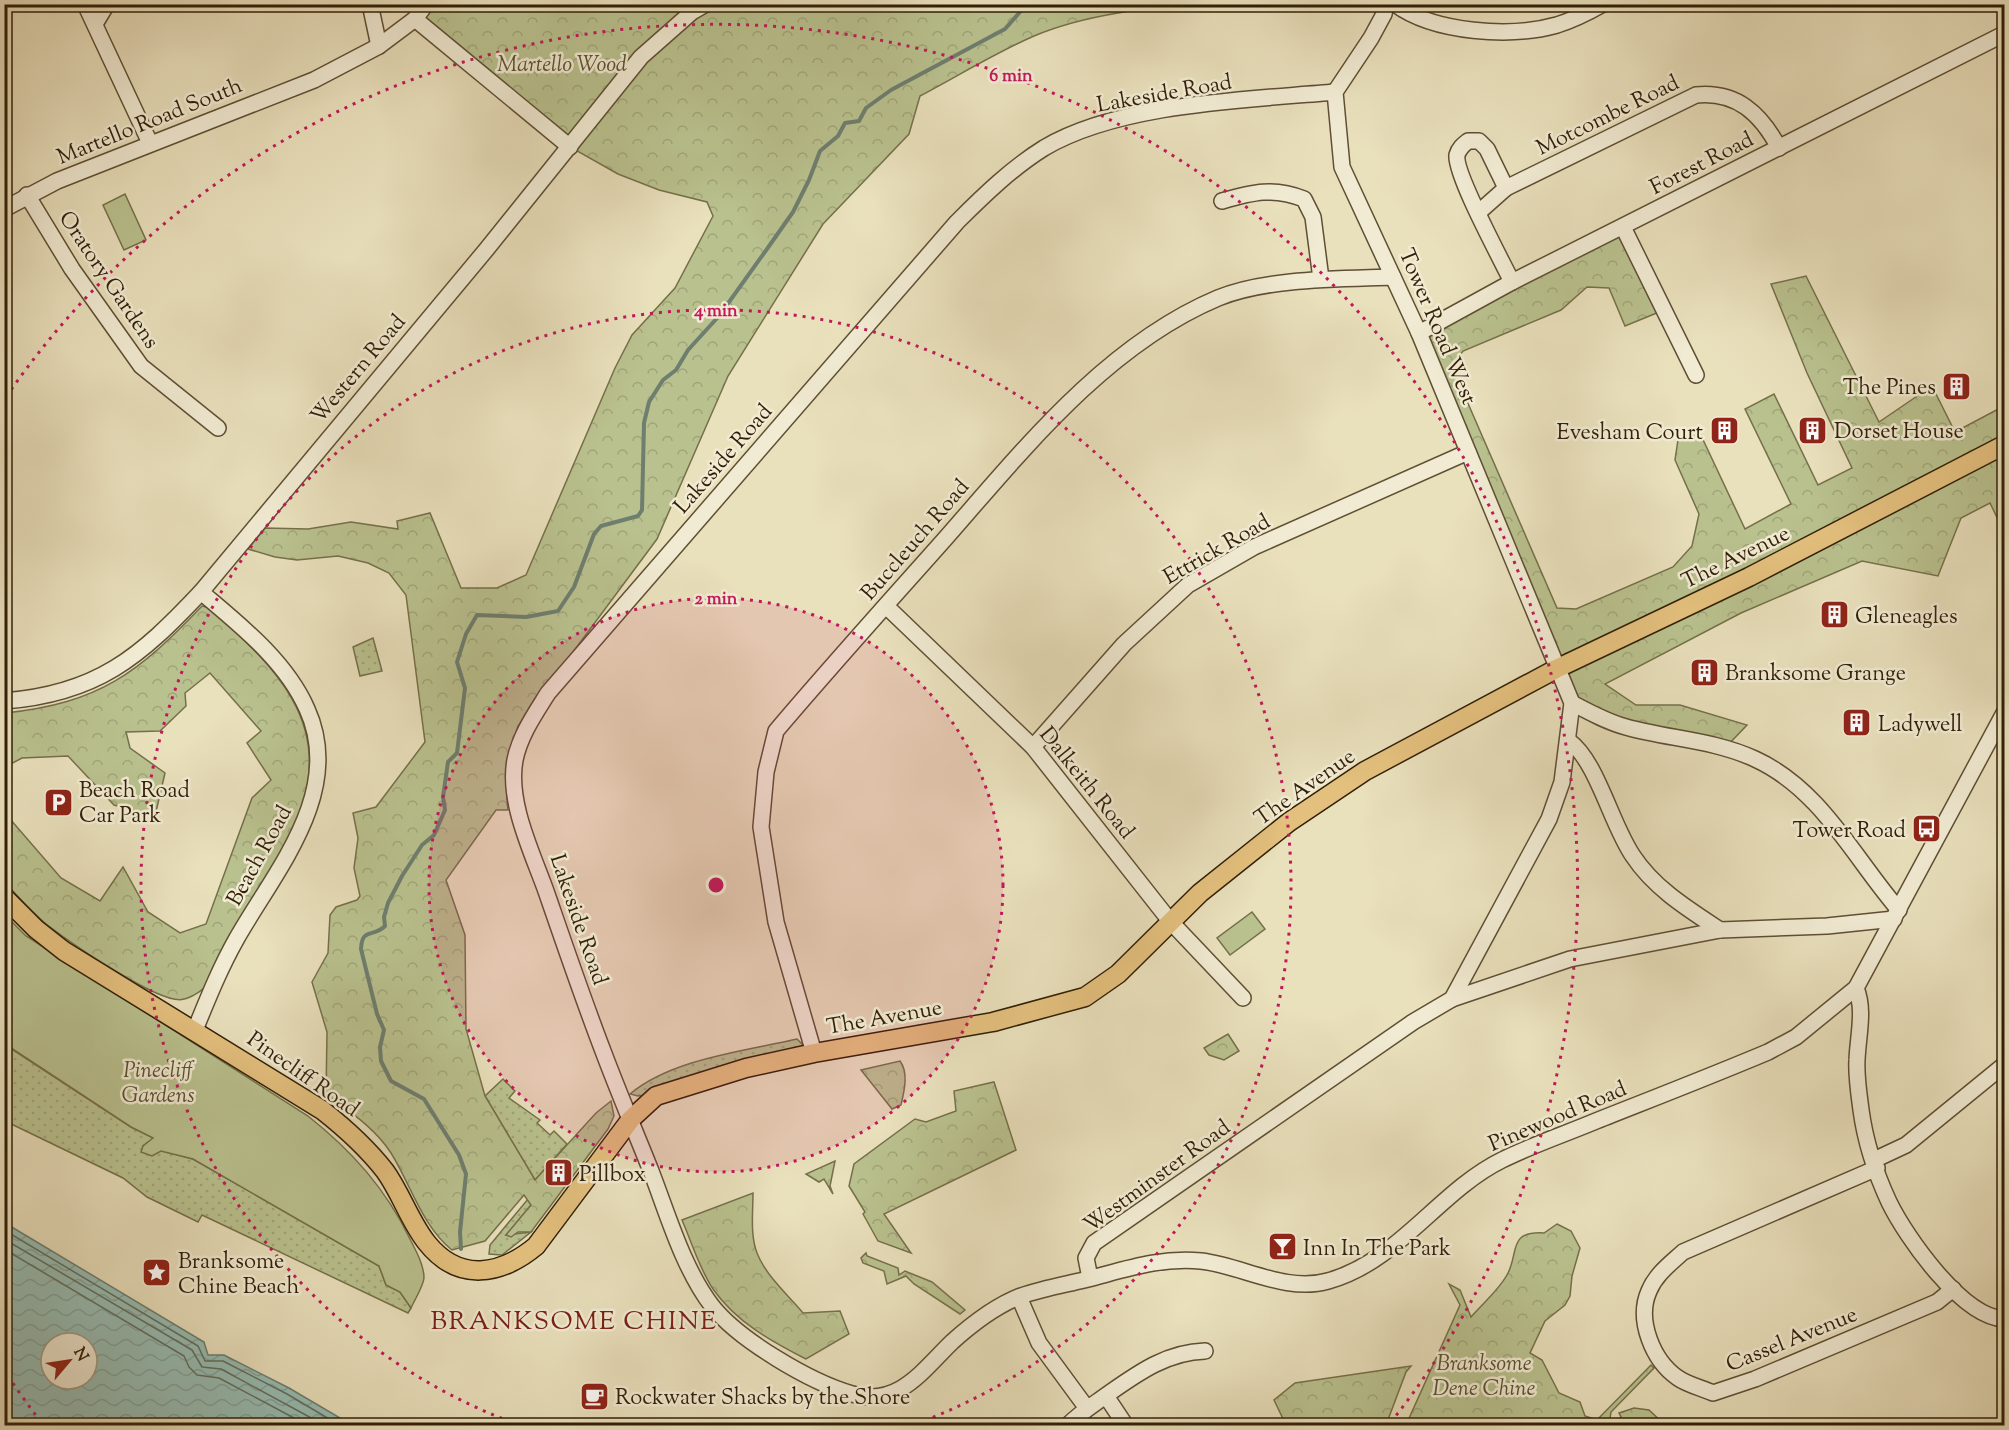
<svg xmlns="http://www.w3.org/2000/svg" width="2009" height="1430" viewBox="0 0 2009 1430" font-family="'Sorts Mill Goudy',serif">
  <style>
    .grass { fill: url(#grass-dots); stroke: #75704a; stroke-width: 1.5 }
    .forest { fill: url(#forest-crowns); stroke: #75704a; stroke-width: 1.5 }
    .green { fill: #b9c18e; stroke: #75704a; stroke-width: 1.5 }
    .water { fill: url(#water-waves); stroke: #6e7e6f; stroke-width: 1.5; fill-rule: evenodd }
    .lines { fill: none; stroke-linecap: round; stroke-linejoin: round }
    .shore { stroke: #646e5e; stroke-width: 1.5 }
    .stream { stroke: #6e7e6f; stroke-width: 4 }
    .minor-casing { stroke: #5f4f34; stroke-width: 18 }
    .major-casing { stroke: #311f07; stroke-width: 21 }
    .minor { stroke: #f1ebd3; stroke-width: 15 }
    .major { stroke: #e4c07e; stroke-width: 18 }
    .ring { fill: none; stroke: #c2185b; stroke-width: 3; stroke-dasharray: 3 6 }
    .labels { text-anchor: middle; stroke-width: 5; stroke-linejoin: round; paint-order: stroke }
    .park-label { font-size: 22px; font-style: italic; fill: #5a5030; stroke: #f1ebd3 }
    .street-label { font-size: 22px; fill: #311f07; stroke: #f1ebd3 }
    .poi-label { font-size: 22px; fill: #311f07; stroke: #f1ebd3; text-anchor: start }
    .quarter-label { font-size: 26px; letter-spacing: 1.5px; fill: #7a1f14; stroke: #f1ebd3 }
    .centre { fill: #c2185b; stroke: #f1ebd3; stroke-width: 3 }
    .ring-label { font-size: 18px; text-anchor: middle; font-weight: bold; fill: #c2185b; stroke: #f1ebd3; stroke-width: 5; stroke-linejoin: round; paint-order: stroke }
  </style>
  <defs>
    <pattern id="grass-dots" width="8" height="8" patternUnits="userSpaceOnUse" patternTransform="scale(1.5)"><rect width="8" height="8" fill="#b9c18e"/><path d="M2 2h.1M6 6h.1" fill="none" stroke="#a0a579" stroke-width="1.8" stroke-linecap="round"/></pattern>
    <pattern id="forest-crowns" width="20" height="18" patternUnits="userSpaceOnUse" patternTransform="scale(1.5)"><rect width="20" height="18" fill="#b9c18e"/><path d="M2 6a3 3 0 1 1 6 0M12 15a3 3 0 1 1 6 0" fill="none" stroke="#a0a579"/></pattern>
    <pattern id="water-waves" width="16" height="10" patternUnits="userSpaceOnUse" patternTransform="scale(1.5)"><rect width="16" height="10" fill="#97bdb4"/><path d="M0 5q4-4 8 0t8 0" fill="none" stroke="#83a299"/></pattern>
  </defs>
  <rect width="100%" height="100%" fill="#e9e0bc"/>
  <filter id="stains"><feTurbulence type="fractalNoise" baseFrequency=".00333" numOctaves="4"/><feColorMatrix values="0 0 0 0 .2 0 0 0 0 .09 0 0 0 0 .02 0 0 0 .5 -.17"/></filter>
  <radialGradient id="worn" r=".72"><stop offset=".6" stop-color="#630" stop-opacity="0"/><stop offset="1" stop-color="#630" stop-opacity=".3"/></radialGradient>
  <g class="grass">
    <path d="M373 638 382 671 360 676 353 647Z"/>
    <path d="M797 1039 803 1045 801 1050 647 1095 638 1096 630 1094C671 1059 745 1051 797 1039Z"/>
    <path d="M4 1044 131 1127 154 1138 143 1146 193 1159 379 1266 386 1285 400 1292 411 1308 408 1313 202 1215 198 1222 147 1197 123 1178 5 1121Z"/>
    <path d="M503 1079 515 1091 509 1098 540 1120 537 1123 550 1135 554 1131 567 1144 535 1180 485 1096Z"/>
    <path d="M528 1199 531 1205 506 1235 531 1232 502 1255 489 1254 490 1245Z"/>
  </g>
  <g class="forest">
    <path d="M426 5H1205C1151 6 1084 15 1034 36 995 53 958 76 920 96L909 134 823 224 728 376 657 539 518 726C508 756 504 779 508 810H496L446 880 465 935 466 1029 485 1096 535 1180 596 1113 611 1101 614 1116 608 1129 531 1232H518L511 1237 506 1235 531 1205 524 1195 485 1241 452 1250C422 1226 411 1185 391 1153 375 1128 350 1112 326 1094L327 1032 312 982 328 953 330 915 336 907 357 900 360 896 354 868 358 838 353 813 376 807 425 742 406 595 389 573 368 563 338 556 297 560 275 557 248 549 265 528 308 529 351 522 398 529 397 521 430 513 461 588H497L526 575 615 368 632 335 675 288 713 216 707 202 659 190 618 174 570 147 415 19Z"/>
    <path d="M1623 227 1664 310 1625 326 1609 288 1587 287 1561 310 1463 351 1454 363 1460 385 1557 608 1576 609 1673 567 1692 546 1699 514 1675 460 1678 440 1698 429 1745 529 1791 504 1745 409 1774 394 1818 485 1852 468 1807 373 1771 284 1806 276 1879 422 1932 386 1955 432 2004 406V532L1990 503 1961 518 1938 576 1862 561 1741 613 1605 684 1636 705H1680L1747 725 1725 748 1626 727 1572 703 1419 333Z"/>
    <path d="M202 606 210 608C272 665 334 720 300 813 286 850 261 886 241 920 233 933 225 946 218 960 213 968 211 982 204 988 200 992 190 998 184 999 162 1007 67 940 46 924 31 912 18 897 5 882L4 812 61 878 100 901 123 867 148 912 180 933 206 924 252 798 271 780 247 743 261 731 210 673 185 693 186 706 160 731 126 732 130 748 165 773 155 816 114 805 68 756 22 758 5 767V713C100 703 138 673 202 606Z"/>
    <path d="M1228 1034 1239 1051 1224 1060 1209 1055 1204 1048Z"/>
    <path d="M900 1061C909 1073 904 1092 901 1105L892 1109 861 1070Z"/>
    <path d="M994 1082 1016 1150 884 1214 911 1253 878 1241 863 1214 865 1212 849 1186 854 1164 915 1119 926 1122 956 1111 954 1091Z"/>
    <path d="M835 1161 830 1186 833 1194 824 1179 819 1182 806 1174Z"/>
    <path d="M753 1193C753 1212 750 1235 757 1253 766 1276 788 1295 803 1313L840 1311 849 1334 806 1359C771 1341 736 1322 713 1289 699 1268 692 1243 682 1220Z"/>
    <path d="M1557 1224 1571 1231 1580 1248 1572 1276 1570 1296 1565 1305 1545 1321 1530 1353 1542 1360 1559 1393 1580 1402 1585 1416 1597 1420 1651 1365 1654 1368 1611 1412 1609 1425H1406L1460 1305 1449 1284 1460 1290 1471 1317C1482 1304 1501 1288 1508 1273 1519 1251 1508 1231 1544 1233Z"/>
    <path d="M866 1253 867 1256 898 1268 899 1275 905 1271 932 1282 965 1310 960 1314 914 1284 906 1276 887 1284 884 1271 863 1263 861 1258Z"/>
    <path d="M1411 1366 1406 1372 1386 1425H1286L1274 1400 1295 1383Z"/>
    <path d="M1634 1408 1649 1410 1665 1425H1614L1621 1417 1619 1413Z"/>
  </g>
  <g class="green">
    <path d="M125 194 146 240 124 250 103 205Z"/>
    <path d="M1252 912 1265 929 1230 955 1217 938Z"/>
    <path d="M4 914 26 936 308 1116C352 1151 386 1189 410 1239 416 1251 424 1265 424 1278 423 1287 415 1299 411 1308L400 1292 386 1285 379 1266 193 1159 161 1151 152 1156 141 1152 143 1146 153 1138 131 1127 5 1044Z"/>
  </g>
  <path class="water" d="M5 1223 204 1342 208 1355H224L289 1388 352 1425H5ZM51 1343H87V1379H51Z"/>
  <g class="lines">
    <g class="shore">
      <path d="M4 1230 198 1346 205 1361H223L287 1394 341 1426"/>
      <path d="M4 1239 192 1350 202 1367 221 1369 326 1426"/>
      <path d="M4 1249 184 1356 189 1367 197 1375 219 1378 309 1426"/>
    </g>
    <path class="stream" d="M461 1249 460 1232 466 1174 459 1155 424 1099 391 1081 381 1061 380 1047 384 1030 377 1014 361 949C362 927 373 938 385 926L384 917 388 903 402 876 422 845 434 835 445 810 443 797 448 762 457 753 465 688 457 662 466 634 477 615 526 617 558 611 574 587 594 534 601 526 638 516 642 510 644 423 649 402 663 380 676 370 688 350 719 316 767 249 793 212 809 180 820 151 838 136 845 123 859 121 866 108 891 90 1005 29 1027 4"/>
    <defs>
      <g id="minor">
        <path d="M85 4 150 143"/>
        <path d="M370 4 379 46"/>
        <path d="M1395 4C1434 33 1511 38 1557 25 1573 20 1589 12 1603 4"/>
        <path d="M415 19 570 147"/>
        <path d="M95 24 107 4"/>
        <path d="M1335 92C1247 100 1120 103 1044 148 1012 168 984 195 957 222L548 693C535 714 520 735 515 760 507 803 533 854 547 894 565 946 583 999 603 1051 618 1091 635 1131 651 1171 668 1215 683 1268 712 1306 739 1340 810 1382 852 1394 898 1408 923 1370 952 1342 972 1324 995 1306 1021 1296 1041 1289 1063 1285 1084 1280 1124 1270 1159 1257 1201 1261 1243 1266 1286 1293 1328 1281 1398 1262 1439 1191 1502 1160 1532 1145 1565 1134 1596 1121 1654 1098 1711 1076 1768 1052L1796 1037 1856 988 2004 713"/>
        <path d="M27 195 72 269 141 366 218 428"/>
        <path d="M1222 201C1253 192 1274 187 1304 199L1313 217 1321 279"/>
        <path d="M4 209 57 181 314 80 379 46 415 19 426 4"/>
        <path d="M1479 212 1506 188"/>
        <path d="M1623 227 1696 375"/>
        <path d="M1512 282C1502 261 1454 173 1457 155 1459 148 1463 145 1468 141H1479L1487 149 1506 188 1696 95C1737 91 1761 114 1779 148"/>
        <path d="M1419 333 1512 282 2004 34"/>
        <path d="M886 606 1033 747 1170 921 1243 998"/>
        <path d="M4 701C97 694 140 657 201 592L486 250 641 57 692 12 706 4"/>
        <path d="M1572 703C1589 712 1607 722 1626 727 1669 739 1714 740 1755 759 1821 789 1854 858 1899 910"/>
        <path d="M1569 741C1597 761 1611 824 1633 856 1654 888 1688 909 1720 930"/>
        <path d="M1033 747 1124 644 1188 585 1254 547 1468 452"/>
        <path d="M1856 988C1865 1010 1858 1035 1857 1060 1856 1076 1859 1094 1861 1110 1865 1140 1876 1174 1889 1202 1906 1237 1962 1317 2004 1319"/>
        <path d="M1452 999 1570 959 1720 930 1827 926 1894 919"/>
        <path d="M195 1030C208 998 220 968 237 938 275 871 345 792 307 709 286 661 240 625 201 592"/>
        <path d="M814 1053 776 922 761 827 766 772 776 731C831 666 888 603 944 540 1023 450 1106 345 1218 298 1266 278 1341 279 1393 277"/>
        <path d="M1874 1160 1906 1145 2004 1065"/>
        <path d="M1877 1168 1683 1252C1670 1264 1656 1274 1649 1291 1636 1320 1653 1361 1678 1378 1688 1385 1702 1388 1713 1393L1755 1379 1937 1302 1953 1289"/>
        <path d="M1090 1278 1086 1258 1094 1243 1413 1022 1452 999 1549 819 1562 782 1572 703 1419 333 1342 167 1335 92 1371 38 1384 14 1386 4"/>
        <path d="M1019 1297 1039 1343 1086 1407"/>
        <path d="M1106 1396 1126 1426"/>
        <path d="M1067 1426C1081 1412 1093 1405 1108 1394 1138 1373 1167 1352 1205 1351"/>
      </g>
      <path id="major" d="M4 897 36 929 64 951 322 1110C345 1128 367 1148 385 1171 401 1193 410 1222 427 1243 459 1283 501 1275 536 1246L631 1119 656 1096 746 1068 814 1053 993 1022 1085 997 1118 974 1200 893 1289 822 1365 771 1556 669 1749 577 2004 445"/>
    </defs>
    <use href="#minor" class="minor-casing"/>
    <use href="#major" class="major-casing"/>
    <use href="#minor" class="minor"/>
    <use href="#major" class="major"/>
  </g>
  <circle cx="716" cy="885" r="287" fill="#c2185b" fill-opacity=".12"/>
  <g class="ring">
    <circle cx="716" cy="885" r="287"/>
    <path d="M519 1425A575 575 0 1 1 913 1425"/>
    <path d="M41 1422A862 862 0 0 1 6 1373M6 397A862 862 0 1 1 1391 1422"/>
  </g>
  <defs>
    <symbol id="building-square" viewBox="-11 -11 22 22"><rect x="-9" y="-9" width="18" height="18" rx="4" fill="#8f2418" stroke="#f1ebd3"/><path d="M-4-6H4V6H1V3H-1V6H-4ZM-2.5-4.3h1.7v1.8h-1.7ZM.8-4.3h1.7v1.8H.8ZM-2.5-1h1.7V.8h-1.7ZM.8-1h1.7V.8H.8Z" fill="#fff"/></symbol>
    <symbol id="parking-square" viewBox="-11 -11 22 22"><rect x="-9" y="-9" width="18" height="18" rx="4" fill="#8f2418" stroke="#f1ebd3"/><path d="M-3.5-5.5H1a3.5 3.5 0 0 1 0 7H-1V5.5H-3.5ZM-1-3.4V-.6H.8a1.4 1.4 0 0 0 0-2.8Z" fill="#fff"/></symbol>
    <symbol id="bus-square" viewBox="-11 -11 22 22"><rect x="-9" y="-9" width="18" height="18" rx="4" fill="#8f2418" stroke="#f1ebd3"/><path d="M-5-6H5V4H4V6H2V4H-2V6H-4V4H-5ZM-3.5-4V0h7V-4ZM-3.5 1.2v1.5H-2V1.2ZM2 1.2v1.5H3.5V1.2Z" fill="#fff"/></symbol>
    <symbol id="bar-square" viewBox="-11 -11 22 22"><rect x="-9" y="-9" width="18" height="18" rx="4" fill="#8f2418" stroke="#f1ebd3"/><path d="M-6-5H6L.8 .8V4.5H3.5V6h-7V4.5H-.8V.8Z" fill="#fff"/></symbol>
    <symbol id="sight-square" viewBox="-11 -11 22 22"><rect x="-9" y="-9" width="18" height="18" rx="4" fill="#8f2418" stroke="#f1ebd3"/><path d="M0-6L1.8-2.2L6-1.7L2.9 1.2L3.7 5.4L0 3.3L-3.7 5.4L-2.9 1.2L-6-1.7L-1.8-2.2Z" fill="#fff"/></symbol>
    <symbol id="cafe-square" viewBox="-11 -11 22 22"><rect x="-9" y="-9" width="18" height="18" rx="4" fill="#8f2418" stroke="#f1ebd3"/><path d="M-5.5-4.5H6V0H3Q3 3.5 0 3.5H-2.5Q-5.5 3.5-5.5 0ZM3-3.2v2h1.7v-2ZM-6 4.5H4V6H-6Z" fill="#fff"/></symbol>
  </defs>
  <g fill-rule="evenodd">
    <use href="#building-square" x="1940" y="370" width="33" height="33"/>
    <use href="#building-square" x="1796" y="414" width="33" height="33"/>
    <use href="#building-square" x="1708" y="414" width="33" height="33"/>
    <use href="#building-square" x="1818" y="598" width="33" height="33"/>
    <use href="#building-square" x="1688" y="656" width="33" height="33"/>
    <use href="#building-square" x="1840" y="706" width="33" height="33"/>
    <use href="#parking-square" x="42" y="786" width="33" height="33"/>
    <use href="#bus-square" x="1910" y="812" width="33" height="33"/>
    <use href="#building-square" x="542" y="1156" width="33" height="33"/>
    <use href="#bar-square" x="1266" y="1230" width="33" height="33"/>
    <use href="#sight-square" x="140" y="1256" width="33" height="33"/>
    <use href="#cafe-square" x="578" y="1380" width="33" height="33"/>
  </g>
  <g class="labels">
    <g class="park-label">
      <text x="562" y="71">Martello Wood</text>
      <text x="158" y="1077">Pinecliff<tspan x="158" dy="25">Gardens</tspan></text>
      <text x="1484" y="1370">Branksome<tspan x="1484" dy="25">Dene Chine</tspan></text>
    </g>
    <g class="street-label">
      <text transform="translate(1164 92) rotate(-10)" y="8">Lakeside Road</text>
      <text transform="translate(1607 114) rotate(-26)" y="8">Motcombe Road</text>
      <text transform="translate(149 120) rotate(-22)" y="8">Martello Road South</text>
      <text transform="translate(1701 162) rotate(-27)" y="8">Forest Road</text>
      <text transform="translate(110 279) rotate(56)" y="8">Oratory Gardens</text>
      <text transform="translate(1439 326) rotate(67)" y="8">Tower Road West</text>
      <text transform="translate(357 368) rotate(-50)" y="8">Western Road</text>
      <text transform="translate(722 458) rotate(-49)" y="8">Lakeside Road</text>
      <text transform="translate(914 539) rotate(-49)" y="8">Buccleuch Road</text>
      <text transform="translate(1216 548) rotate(-30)" y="8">Ettrick Road</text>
      <text transform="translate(1735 556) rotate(-26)" y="8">The Avenue</text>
      <text transform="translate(1088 782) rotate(51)" y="8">Dalkeith Road</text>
      <text transform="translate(1304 786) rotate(-35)" y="8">The Avenue</text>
      <text transform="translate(258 855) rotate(-61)" y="8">Beach Road</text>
      <text transform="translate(580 919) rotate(71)" y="8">Lakeside Road</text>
      <text transform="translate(884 1016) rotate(-10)" y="8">The Avenue</text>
      <text transform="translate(304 1073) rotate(35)" y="8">Pinecliff Road</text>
      <text transform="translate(1557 1115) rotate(-23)" y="8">Pinewood Road</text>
      <text transform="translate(1156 1175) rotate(-36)" y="8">Westminster Road</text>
      <text transform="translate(1791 1338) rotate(-22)" y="8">Cassel Avenue</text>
    </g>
    <g class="poi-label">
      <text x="1936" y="394" text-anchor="end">The Pines</text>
      <text x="1834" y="438">Dorset House</text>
      <text x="1703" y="439" text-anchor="end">Evesham Court</text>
      <text x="1855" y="623">Gleneagles</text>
      <text x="1725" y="680">Branksome Grange</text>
      <text x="1878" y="731">Ladywell</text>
      <text x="79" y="797">Beach Road<tspan x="79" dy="25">Car Park</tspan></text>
      <text x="1906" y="837" text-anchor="end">Tower Road</text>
      <text x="579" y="1181">Pillbox</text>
      <text x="1303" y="1255">Inn In The Park</text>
      <text x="178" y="1268">Branksome<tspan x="178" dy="25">Chine Beach</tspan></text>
      <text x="615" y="1404">Rockwater Shacks by the Shore</text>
    </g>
    <g class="quarter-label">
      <text x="574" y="1329">BRANKSOME CHINE</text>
    </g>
  </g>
  <circle cx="716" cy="885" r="9" class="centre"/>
  <g class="ring-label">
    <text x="1011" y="81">6 min</text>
    <text x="716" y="316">4 min</text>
    <text x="716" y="604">2 min</text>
  </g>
  <rect width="2009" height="1430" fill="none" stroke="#e9e0bc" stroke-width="24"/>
  <rect x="6" y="6" width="1997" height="1418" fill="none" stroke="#311f07" stroke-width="3"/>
  <rect x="12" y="12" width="1985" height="1406" fill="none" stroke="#311f07" stroke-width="1.5"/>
  <g transform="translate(69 1361) rotate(61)"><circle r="28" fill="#f1ebd3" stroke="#a49981" stroke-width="1.5"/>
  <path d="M0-4.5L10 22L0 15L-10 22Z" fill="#8f2418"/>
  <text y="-9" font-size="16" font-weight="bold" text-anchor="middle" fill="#311f07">N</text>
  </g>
  <rect width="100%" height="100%" filter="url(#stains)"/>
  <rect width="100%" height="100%" fill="url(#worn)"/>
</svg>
